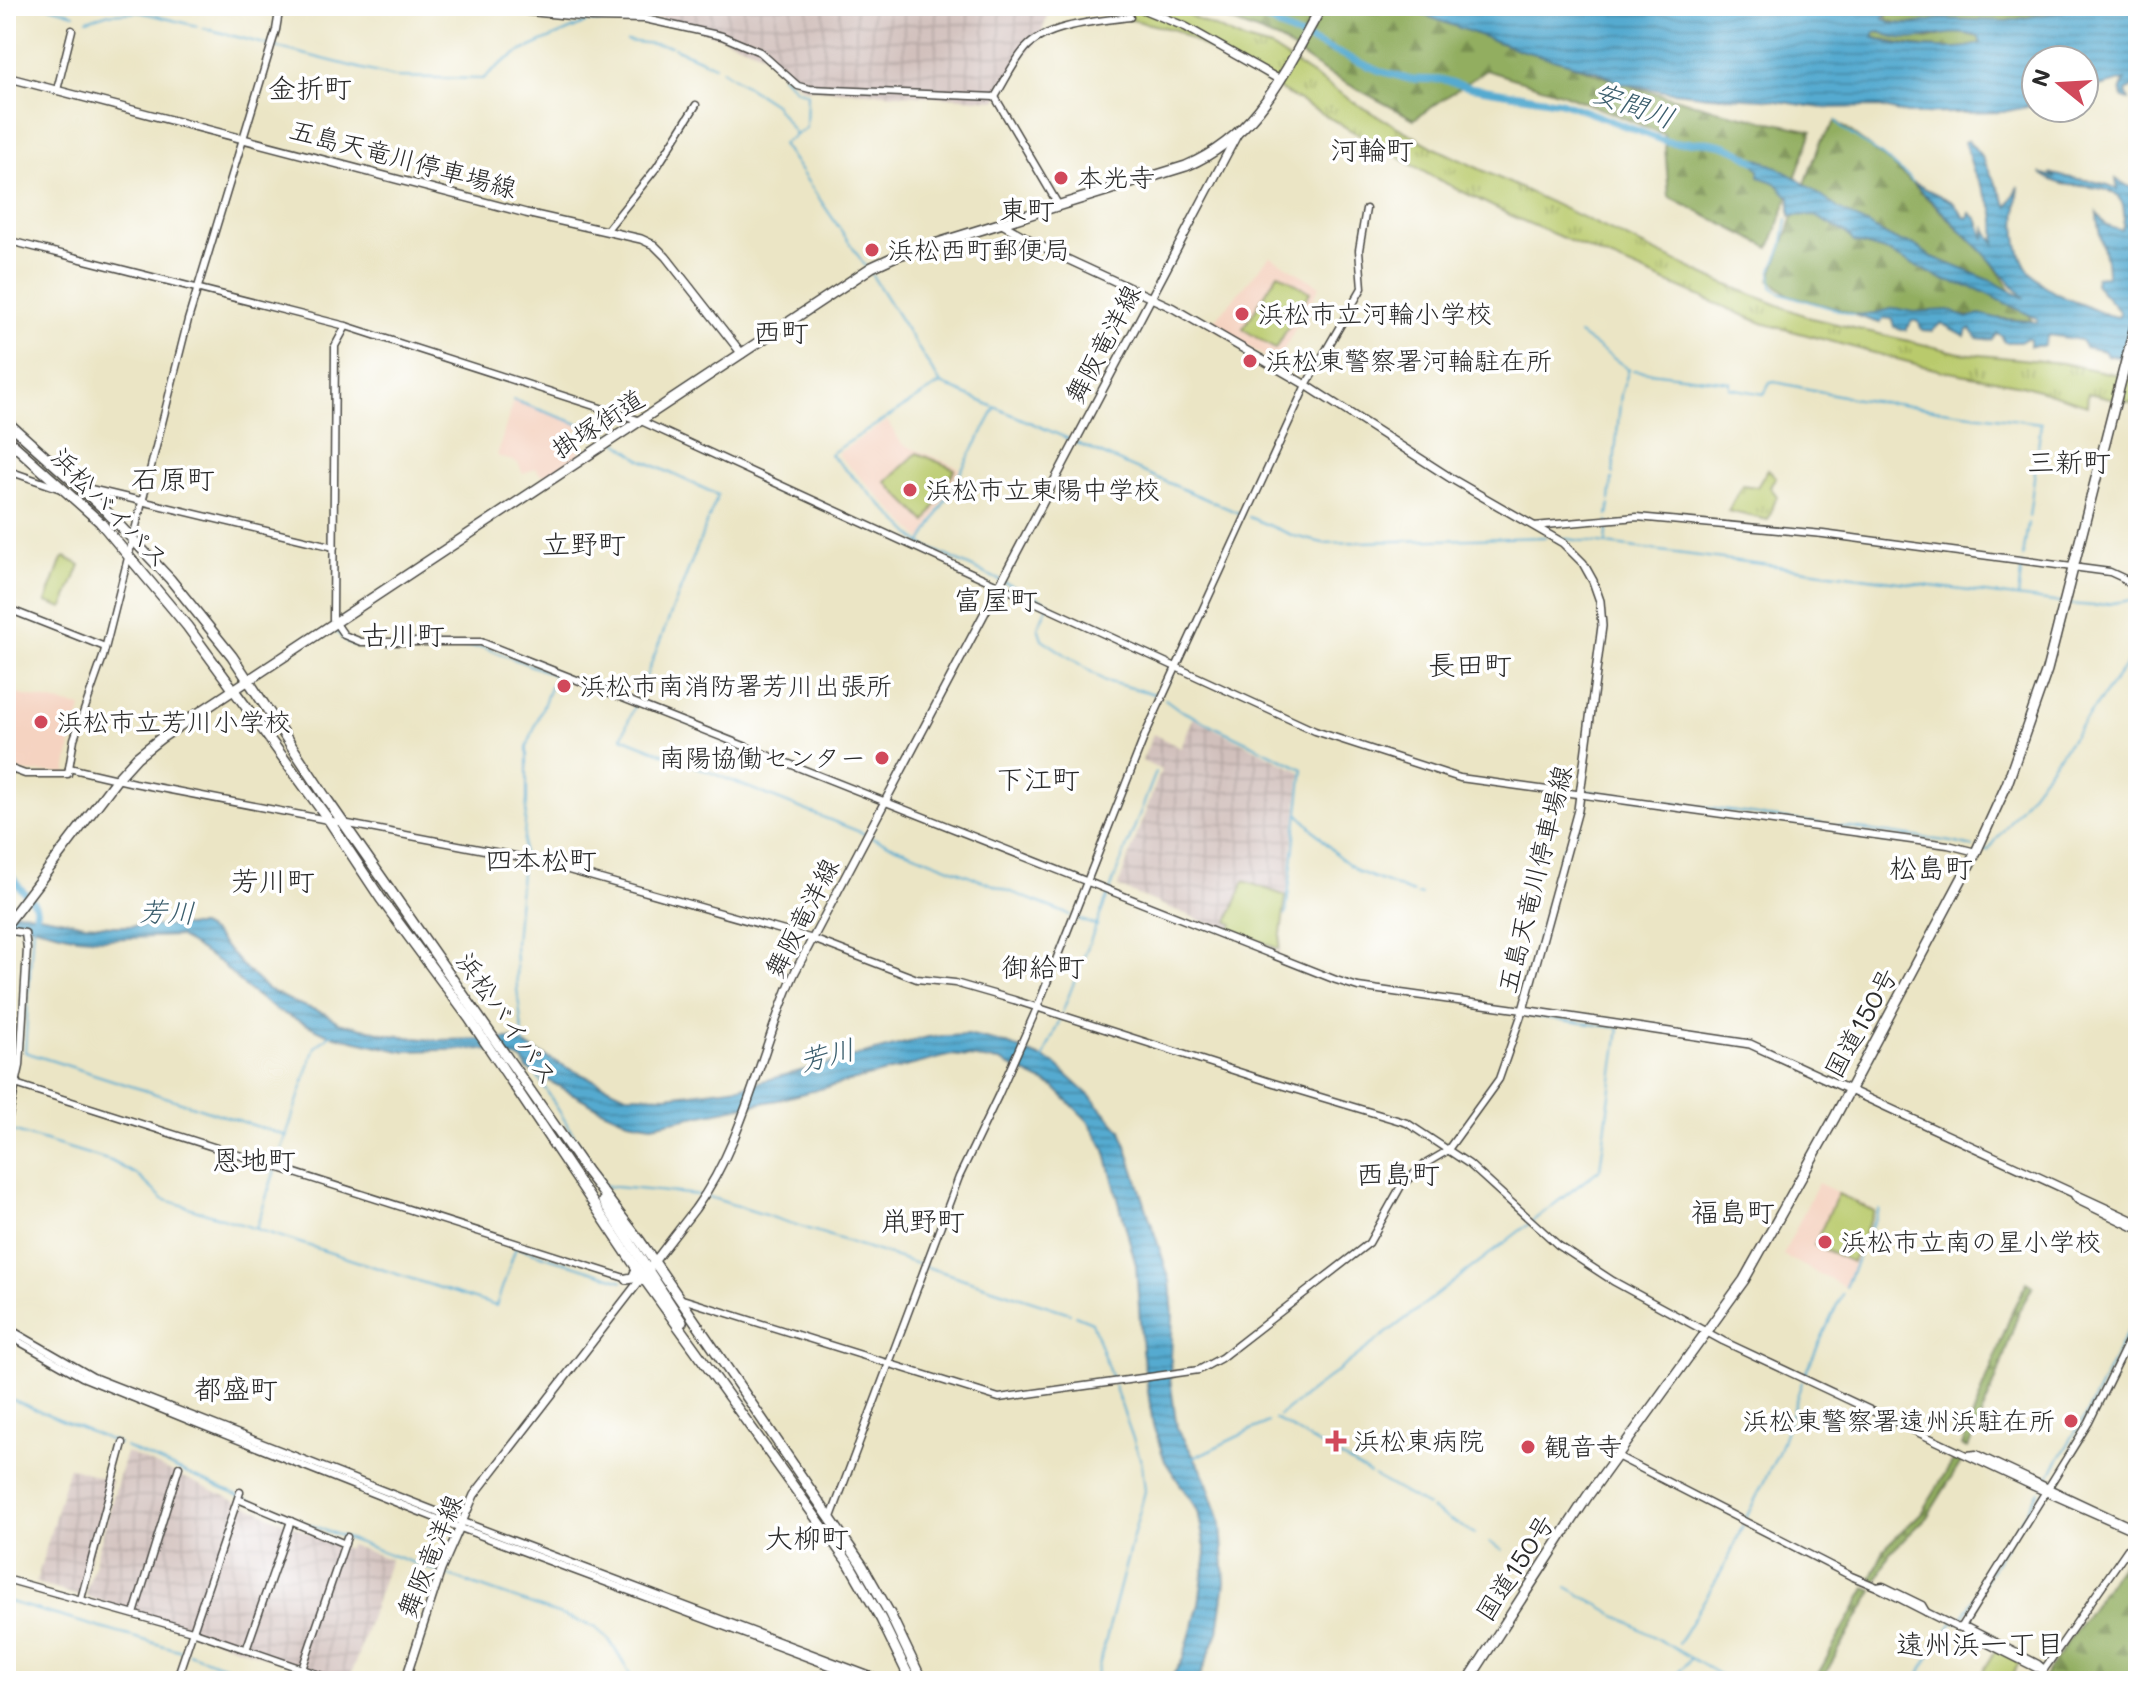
<svg xmlns="http://www.w3.org/2000/svg" width="2144" height="1687" viewBox="0 0 2144 1687" font-family="Mali,'Klee One',sans-serif">
  <style>
    .built { fill: #f5d3c1 }
    .industrial { fill: url(#industrial-grid) }
    .grass { fill: url(#grass-tufts); stroke: #727a4c; stroke-width: 2 }
    .forest { fill: url(#forest-firs); stroke: #5e6c46; stroke-width: 2 }
    .park { fill: #b9ca6c; stroke: #727a4c; stroke-width: 2 }
    .water { fill: url(#water-rules); stroke: #406a7e; stroke-width: 2; fill-rule: evenodd }
    .lines { fill: none; stroke-linecap: round; stroke-linejoin: round }
    .stream { stroke: #54aad0; stroke-width: 2 }
    .river { stroke: #54aad0; stroke-width: 7 }
    .tertiary-casing { stroke: #484742; stroke-width: 9 }
    .secondary-casing { stroke: #484742; stroke-width: 10 }
    .trunk-casing { stroke: #484742; stroke-width: 12 }
    .tertiary { stroke: #fff; stroke-width: 6 }
    .secondary { stroke: #fff; stroke-width: 7 }
    .trunk { stroke: #fff; stroke-width: 9 }
    .poi-dot { fill: #d1495b; stroke: #fff; stroke-width: 3 }
    .labels { text-anchor: middle; stroke-width: 7; stroke-linejoin: round; paint-order: stroke }
    .street-label { font-size: 26px; fill: #2b2b2b; stroke: #fff }
    .poi-label { font-size: 26px; fill: #2b2b2b; stroke: #fff; text-anchor: start }
    .neighbourhood-label { font-size: 28px; fill: #2b2b2b; stroke: #fff }
    .water-label { font-size: 28px; font-style: italic; fill: #3b5e6d; stroke: #fff }
  </style>
  <defs>
    <pattern id="industrial-grid" width="8" height="8" patternUnits="userSpaceOnUse" patternTransform="scale(2)"><rect width="8" height="8" fill="#d1c0bc"/><path d="M0 4h8M4 0v8" fill="none" stroke="#b4a5a2"/></pattern>
    <pattern id="grass-tufts" width="24" height="20" patternUnits="userSpaceOnUse" patternTransform="scale(2)"><rect width="24" height="20" fill="#b9ca6c"/><path d="M3 7l-1-3M5 7V3M7 7l1-3M15 17l-1-3M17 17v-4M19 17l1-3" fill="none" stroke="#97a459"/></pattern>
    <pattern id="forest-firs" width="22" height="20" patternUnits="userSpaceOnUse" patternTransform="scale(2)"><rect width="22" height="20" fill="#92ae60"/><path d="M5 1l3.5 6h-7zM16 11l3.5 6h-7z" fill="#778e4f"/></pattern>
    <pattern id="water-rules" width="6" height="5" patternUnits="userSpaceOnUse" patternTransform="scale(2)"><rect width="6" height="5" fill="#54aad0"/><path d="M0 2.5h6" fill="none" stroke="#468ba9"/></pattern>
  </defs>
  <rect width="100%" height="100%" fill="#fff"/>
  <filter id="ink" filterUnits="userSpaceOnUse"><feTurbulence type="fractalNoise" baseFrequency=".0125" numOctaves="2"/><feDisplacementMap in="SourceGraphic" scale="16" xChannelSelector="R" yChannelSelector="G"/><feConvolveMatrix kernelMatrix="1 2 1 2 8 2 1 2 1" color-interpolation-filters="sRGB"/></filter>
  <filter id="wash" filterUnits="userSpaceOnUse"><feTurbulence type="fractalNoise" baseFrequency=".006" numOctaves="4" result="noise"/><feDisplacementMap in="SourceGraphic" scale="32" xChannelSelector="R" yChannelSelector="G"/><feGaussianBlur stdDeviation="1.8" result="paint"/><feColorMatrix in="noise" values="0 0 0 0 0 0 0 0 0 0 0 0 0 0 0 0 0 1.4 0 .05"/><feComposite in="paint" operator="in"/></filter>
  <g filter="url(#wash)">
    <rect width="100%" height="100%" fill="#ebe5c5"/>
    <g class="built">
      <path d="M1270 256 1320 286 1276 363 1210 326Z"/>
      <path d="M513 401 582 426 570 436 582 456 551 476 540 474 536 468 523 474 518 463 497 456Z"/>
      <path d="M887 421 902 444 960 468 922 540 837 454Z"/>
      <path d="M10 693 82 707 72 738 66 773 25 772 6 765V705Z"/>
      <path d="M1818 1183 1875 1210 1844 1287 1783 1255Z"/>
    </g>
    <g class="industrial">
      <path d="M529 6H1050L1041 36 1020 62 997 100 802 88 760 52 688 25 646 17 529 9Z"/>
      <path d="M1193 718 1301 772 1280 952 1118 887 1161 770 1142 761 1153 734 1181 748Z"/>
      <path d="M126 1452 336 1545 348 1549 350 1545 390 1559 349 1681H338L85 1596Z"/>
      <path d="M69 1467 112 1481 79 1596 36 1583Z"/>
    </g>
    <g class="grass">
      <path d="M1072 6H1168L1246 41 1271 48 1357 104 1435 148 1720 282 1811 318 1960 353 2062 363 2138 379V404L2088 393 2087 405 2022 385 1938 370 1762 323 1516 218 1435 178 1175 30Z"/>
      <path d="M1768 469 1776 477 1770 487 1777 496 1768 520 1728 511 1742 485 1757 487Z"/>
    </g>
    <g class="forest">
      <path d="M1175 6H1411L1503 44 1569 63 1624 84 1720 111 1812 131 1770 248 1669 197 1664 134 1564 94 1486 70 1414 119 1325 72 1279 40 1223 18Z"/>
      <path d="M1908 6 2055 8 2058 14 2007 21 1899 24 1887 20 1886 13Z"/>
      <path d="M1875 32 1928 39 1954 32 1979 37 1981 43C1960 54 1896 45 1873 37Z"/>
      <path d="M1836 121 1892 164 1989 258 2032 321 1919 312 1862 316 1789 295 1770 280 1820 143Z"/>
      <path d="M2027 1282 2033 1286 2019 1311 1996 1380 1968 1448 1962 1446 2013 1309Z"/>
      <path d="M1957 1455 1963 1459 1927 1517 1890 1553 1877 1581 1871 1579 1885 1548 1921 1513Z"/>
      <path d="M2138 1541V1681H2041L2136 1543Z"/>
      <path d="M1866 1588 1873 1591 1821 1681H1814Z"/>
    </g>
    <g class="park">
      <path d="M1278 273 1310 292 1275 349 1243 329Z"/>
      <path d="M917 453 955 469 926 522 886 482Z"/>
      <path d="M65 557 80 565 63 608 46 602 62 559Z"/>
      <path d="M1244 881 1286 896 1279 949 1230 929 1233 924 1228 922Z"/>
      <path d="M1838 1194 1874 1211 1852 1262 1814 1245Z"/>
      <path d="M1996 1650 2019 1663 2009 1681H1982L1979 1678Z"/>
    </g>
    <g class="water">
      <path d="M1407 6H1906L1886 13 1883 18 1891 23 1913 24 1940 19 2007 21 2063 11C2049 5 2033 8 2017 6H2138V84L2126 91 2129 100 2123 98 2121 89 2125 80 2084 91V60H2036V105L2003 112 1907 114 1880 107 1822 108 1764 99 1709 96 1664 91 1620 83 1597 71 1520 50 1424 15ZM1880 32C1917 50 1943 25 1979 37L1981 43C1963 53 1892 47 1873 37L1875 32Z"/>
      <path d="M1968 140 1982 157 2008 207 2019 186C2012 246 2015 280 2078 303 2093 308 2103 316 2119 317L2120 312 2095 284 2096 277 2107 276C2108 253 2097 235 2097 213 2104 224 2109 229 2122 230 2134 182 2094 189 2063 184 2054 182 2047 178 2040 173L2056 178 2050 173C2072 181 2096 178 2118 189L2116 179 2138 192V240L2135 252 2138 254V361L2107 355 2104 351 2085 347 2081 340 2048 335 2044 346H2030V340L2027 338 2020 342H2004L2002 336 1997 333 1992 340 1977 338 1971 329 1967 330 1965 336 1941 323 1932 331 1922 330 1918 321H1912L1906 330 1894 327 1892 319 1884 318 1880 323 1854 315 1875 313 1895 308 1913 312 1949 310 1967 318 1980 314 2001 319 2037 322 2038 319 1977 289 1946 281 1888 252 1854 242 1846 233 1813 215 1790 216V198L1776 183 1759 177V170L1749 157 1765 161 1798 179 1839 209 1864 223 1900 242 1913 244 1930 256 1992 281 2024 298 1982 251 1912 182 1953 202 1964 217 1968 218 1970 213 1977 219 1985 239V227L1995 244C1997 208 1993 207 1977 178 1970 167 1969 153 1964 142Z"/>
      <path d="M23 912 85 924 112 926H200L213 933 244 968 267 989 293 1002 326 1014 338 1022 391 1035 432 1040 513 1039 568 1068 626 1095 667 1096 740 1087 928 1037 967 1035 1007 1044 1054 1063 1092 1098 1121 1130 1170 1281 1173 1315 1170 1379 1177 1428 1204 1474 1221 1524 1225 1582 1218 1632 1198 1681H1169L1183 1659 1199 1604 1206 1553 1198 1511 1165 1461 1153 1425 1142 1350 1136 1265 1105 1150 1089 1122 1054 1087 1000 1061 952 1055 777 1100 652 1125 628 1121 601 1109 527 1069 523 1060 482 1049 400 1051 327 1034 276 1010 246 988 222 964 178 936 103 939 77 937 27 925H6V913Z"/>
    </g>
    <g class="lines">
      <g class="stream">
        <path d="M47 6 74 14"/>
        <path d="M87 20 106 14 140 12 197 26"/>
        <path d="M591 22 618 21"/>
        <path d="M203 28 268 45"/>
        <path d="M627 41 671 46"/>
        <path d="M276 47 394 77 483 79C519 45 546 43 587 22"/>
        <path d="M674 48 715 66"/>
        <path d="M722 70 774 104 795 134"/>
        <path d="M782 75 795 89 807 93 806 128 782 144 866 267"/>
        <path d="M1836 121 1845 131 1880 154 1909 177 1912 182"/>
        <path d="M1787 219 1782 247 1771 272 1772 287 1781 293 1854 315"/>
        <path d="M870 272 941 384 1071 440"/>
        <path d="M1579 334 1627 368"/>
        <path d="M1633 370 1730 382V388L1764 394 1770 383 1775 382 1857 399 2041 423 2029 517"/>
        <path d="M940 384 830 454 921 544 1049 603 1038 627 1042 639 1105 681 1159 695"/>
        <path d="M513 400 612 436"/>
        <path d="M616 441 640 459 718 495 622 737 865 834"/>
        <path d="M1076 443 1243 515"/>
        <path d="M1613 474 1621 394 1629 369"/>
        <path d="M1610 500 1612 479"/>
        <path d="M1608 515 1610 504"/>
        <path d="M1249 517 1294 536 1323 543 1546 537"/>
        <path d="M1560 538 2062 603"/>
        <path d="M922 543 995 409"/>
        <path d="M1606 543 1608 522"/>
        <path d="M2023 557 2028 523"/>
        <path d="M2018 597 2022 564"/>
        <path d="M2068 604 2094 606 2138 599"/>
        <path d="M336 631 347 643 363 648 483 647 555 675 527 747V800L515 943 517 988 524 1047"/>
        <path d="M1165 699 1180 710 1303 769 1286 915"/>
        <path d="M1582 809 1586 791 1952 842 1973 847"/>
        <path d="M1299 814 1337 855 1359 872 1413 893"/>
        <path d="M1576 832 1580 815"/>
        <path d="M871 837 1070 915"/>
        <path d="M1983 850 1988 851 2138 649"/>
        <path d="M1417 894 1421 895"/>
        <path d="M1076 918 1097 926"/>
        <path d="M33 924 25 1052 287 1136"/>
        <path d="M1527 980 1564 846"/>
        <path d="M1062 1013 1156 772"/>
        <path d="M1042 1061 1060 1019"/>
        <path d="M537 1075 605 1186 699 1195"/>
        <path d="M6 1138 9 1130 111 1161 137 1175 163 1199 496 1306 516 1247 623 1281"/>
        <path d="M277 1164 315 1047 333 1033"/>
        <path d="M706 1196 1070 1313"/>
        <path d="M256 1229 275 1170"/>
        <path d="M1845 1287 1879 1209"/>
        <path d="M1075 1315 1092 1322 1112 1379"/>
        <path d="M1804 1376 1842 1294"/>
        <path d="M6 1397 119 1444"/>
        <path d="M1279 1416 1600 1169 1619 1028 1525 1015"/>
        <path d="M1275 1419 1370 1474"/>
        <path d="M125 1447 289 1517 438 1572"/>
        <path d="M1193 1458 1268 1422"/>
        <path d="M1374 1476 1427 1506"/>
        <path d="M2045 1482 2086 1415 2138 1310"/>
        <path d="M1431 1509 1475 1534"/>
        <path d="M1746 1518 1778 1453 1802 1382"/>
        <path d="M1489 1542 1503 1550"/>
        <path d="M444 1574 595 1627 610 1641 634 1681"/>
        <path d="M1567 1587 1731 1681"/>
        <path d="M6 1601 182 1651"/>
        <path d="M1678 1644 1727 1562 1743 1525"/>
        <path d="M188 1653 270 1681"/>
        <path d="M1095 1681 1145 1491 1142 1464 1114 1385"/>
        <path d="M1671 1681 1691 1658"/>
        <path d="M1914 1681 1953 1622H1960L2039 1491"/>
      </g>
      <g class="river">
        <path d="M1230 6 1259 15 1285 30 1380 71 1408 79 1444 80 1468 87 1561 102 1665 141C1677 145 1685 142 1697 142 1718 141 1738 149 1754 161"/>
        <path d="M6 866C11 874 16 883 22 890 31 900 40 905 35 919"/>
      </g>
    </g>
  </g>
  <g filter="url(#ink)">
    <g class="lines">
      <defs>
        <g id="tertiary">
          <path d="M467 6 591 18 645 19 722 36 760 52 798 86 810 89 995 97"/>
          <path d="M57 90 72 30"/>
          <path d="M995 97C1005 81 1013 63 1025 49 1046 24 1099 21 1130 17"/>
          <path d="M995 97 1059 206"/>
          <path d="M606 231 657 167 696 105"/>
          <path d="M6 240 346 326 641 421 1315 731 1460 778 1948 845 1976 852"/>
          <path d="M346 326 335 346 333 619 344 635 361 642H481L1336 980 1358 987 1523 1010 1499 1079 1447 1151 1425 1164 1401 1186 1369 1243 1221 1358 1199 1370 999 1398 679 1298"/>
          <path d="M6 470 61 489"/>
          <path d="M82 487 334 547"/>
          <path d="M1534 526 1637 517 1823 534 2110 572 2123 578 2138 591"/>
          <path d="M6 608 105 647"/>
          <path d="M6 767 25 774H68L74 739 103 657 188 320 276 30 280 6"/>
          <path d="M69 768 134 783 526 858 813 939 917 979 955 983 1014 1000 1267 1081 1407 1123 1469 1164 1558 1245 1613 1281 1723 1341 2034 1487 2138 1533"/>
          <path d="M6 930 25 933 27 949 20 1066 6 1129"/>
          <path d="M6 1081 628 1279"/>
          <path d="M6 1327 93 1377 461 1521 884 1681"/>
          <path d="M6 1334 82 1377 193 1422 458 1527 870 1681"/>
          <path d="M1967 1455 1976 1454 2134 1528 2138 1533"/>
          <path d="M1617 1456 1851 1576 1877 1587 1883 1586 1922 1605 1926 1612 1877 1587"/>
          <path d="M238 1499 345 1544"/>
          <path d="M830 1520 959 1177 998 1096 1037 1008 1145 735 1306 385 1362 288 1359 250 1366 209"/>
          <path d="M6 1579 192 1631 337 1681"/>
          <path d="M81 1599 123 1443"/>
          <path d="M1926 1612 1956 1627 1968 1628 2038 1664 2044 1669 2036 1668 1966 1633 1964 1629"/>
          <path d="M134 1614 179 1467"/>
          <path d="M1961 1628 2089 1422 2138 1322"/>
          <path d="M246 1650 291 1521"/>
          <path d="M176 1681 240 1492"/>
          <path d="M298 1681 347 1537"/>
          <path d="M2036 1681 2138 1534"/>
        </g>
        <g id="secondary">
          <path d="M1135 6 1186 27 1280 80"/>
          <path d="M6 77 526 213 641 239 654 245 666 257 742 354"/>
          <path d="M1000 223 1056 254 1173 308 1306 385 1452 479 1563 543 1583 563 1593 581 1600 601 1602 626 1578 810 1523 1010 1750 1044 2138 1223"/>
          <path d="M2075 1196 2078 1200 2138 1229"/>
          <path d="M405 1681 441 1570 474 1495 695 1209C746 1139 760 1049 795 972L1237 135"/>
        </g>
        <g id="trunk">
          <path d="M6 421 105 510 170 579 232 656 326 798 587 1172 640 1241 862 1565 890 1614 922 1681"/>
          <path d="M6 438 100 522 187 626 328 819 381 899 469 1018 642 1276 850 1565 881 1619 911 1681"/>
          <path d="M6 925 117 779 137 757 161 738 872 267 896 256 1186 166C1259 135 1285 71 1322 6"/>
          <path d="M603 1201 682 1322"/>
          <path d="M627 1279 633 1278 637 1269"/>
          <path d="M1468 1681 1587 1497 1744 1280 1835 1117 1976 852 2007 784 2047 670 2138 314"/>
        </g>
      </defs>
      <use href="#tertiary" class="tertiary-casing"/>
      <use href="#secondary" class="secondary-casing"/>
      <use href="#trunk" class="trunk-casing"/>
      <use href="#tertiary" class="tertiary"/>
      <use href="#secondary" class="secondary"/>
      <use href="#trunk" class="trunk"/>
    </g>
  </g>
  <g class="poi-dot">
    <circle cx="1061" cy="178" r="8"/>
    <circle cx="872" cy="250" r="8"/>
    <circle cx="1242" cy="314" r="8"/>
    <circle cx="1250" cy="361" r="8"/>
    <circle cx="910" cy="490" r="8"/>
    <circle cx="564" cy="686" r="8"/>
    <circle cx="41" cy="722" r="8"/>
    <circle cx="882" cy="758" r="8"/>
    <circle cx="1825" cy="1242" r="8"/>
    <circle cx="2071" cy="1421" r="8"/>
    <path d="M1332 1429h8v8h8v8h-8v8h-8v-8h-8v-8h8z"/>
    <circle cx="1528" cy="1447" r="8"/>
  </g>
  <g class="labels">
    <g class="street-label">
      <text transform="translate(403 159) rotate(15)" y="9">五島天竜川停車場線</text>
      <text transform="translate(1103 344) rotate(-62)" y="9">舞阪竜洋線</text>
      <text transform="translate(598 424) rotate(-33)" y="9">掛塚街道</text>
      <text transform="translate(110 508) rotate(46)" y="9">浜松バイパス</text>
      <text transform="translate(1535 879) rotate(-76)" y="9">五島天竜川停車場線</text>
      <text transform="translate(802 918) rotate(-63)" y="9">舞阪竜洋線</text>
      <text transform="translate(507 1019) rotate(55)" y="9">浜松バイパス</text>
      <text transform="translate(1861 1023) rotate(-61)" y="9">国道150号</text>
      <text transform="translate(430 1556) rotate(-68)" y="9">舞阪竜洋線</text>
      <text transform="translate(1515 1568) rotate(-57)" y="9">国道150号</text>
    </g>
    <g class="poi-label">
      <text x="1077" y="187">本光寺</text>
      <text x="888" y="259">浜松西町郵便局</text>
      <text x="1258" y="323">浜松市立河輪小学校</text>
      <text x="1266" y="370">浜松東警察署河輪駐在所</text>
      <text x="926" y="499">浜松市立東陽中学校</text>
      <text x="580" y="695">浜松市南消防署芳川出張所</text>
      <text x="57" y="731">浜松市立芳川小学校</text>
      <text x="866" y="767" text-anchor="end">南陽協働センター</text>
      <text x="1841" y="1251">浜松市立南の星小学校</text>
      <text x="2055" y="1430" text-anchor="end">浜松東警察署遠州浜駐在所</text>
      <text x="1354" y="1450">浜松東病院</text>
      <text x="1544" y="1456">観音寺</text>
    </g>
    <g class="neighbourhood-label">
      <text x="310" y="98">金折町</text>
      <text x="1372" y="160">河輪町</text>
      <text x="1027" y="220">東町</text>
      <text x="781" y="342">西町</text>
      <text x="2069" y="472">三新町</text>
      <text x="173" y="489">石原町</text>
      <text x="584" y="554">立野町</text>
      <text x="996" y="610">富屋町</text>
      <text x="403" y="645">古川町</text>
      <text x="1470" y="675">長田町</text>
      <text x="1038" y="789">下江町</text>
      <text x="541" y="870">四本松町</text>
      <text x="1931" y="878">松島町</text>
      <text x="273" y="891">芳川町</text>
      <text x="1043" y="977">御給町</text>
      <text x="254" y="1170">恩地町</text>
      <text x="1398" y="1184">西島町</text>
      <text x="1733" y="1222">福島町</text>
      <text x="923" y="1231">鼡野町</text>
      <text x="236" y="1399">都盛町</text>
      <text x="807" y="1548">大柳町</text>
      <text x="1980" y="1654">遠州浜一丁目</text>
    </g>
    <g class="water-label">
      <text transform="translate(1634 105) rotate(20)" y="10">安間川</text>
      <text transform="translate(167 912) rotate(2)" y="10">芳川</text>
      <text transform="translate(827 1055) rotate(-14)" y="10">芳川</text>
    </g>
  </g>
  <rect width="2144" height="1687" fill="none" stroke="#fff" stroke-width="32"/>
  <g transform="translate(2060 84) rotate(288)"><circle r="38" fill="#ffffff" stroke="#aaaaaa" stroke-width="2"/>
  <path d="M0-6L14 30L0 20L-14 30Z" fill="#d1495b"/>
  <text y="-12" font-size="22" font-weight="bold" text-anchor="middle" fill="#2b2b2b">N</text>
  </g>
</svg>
